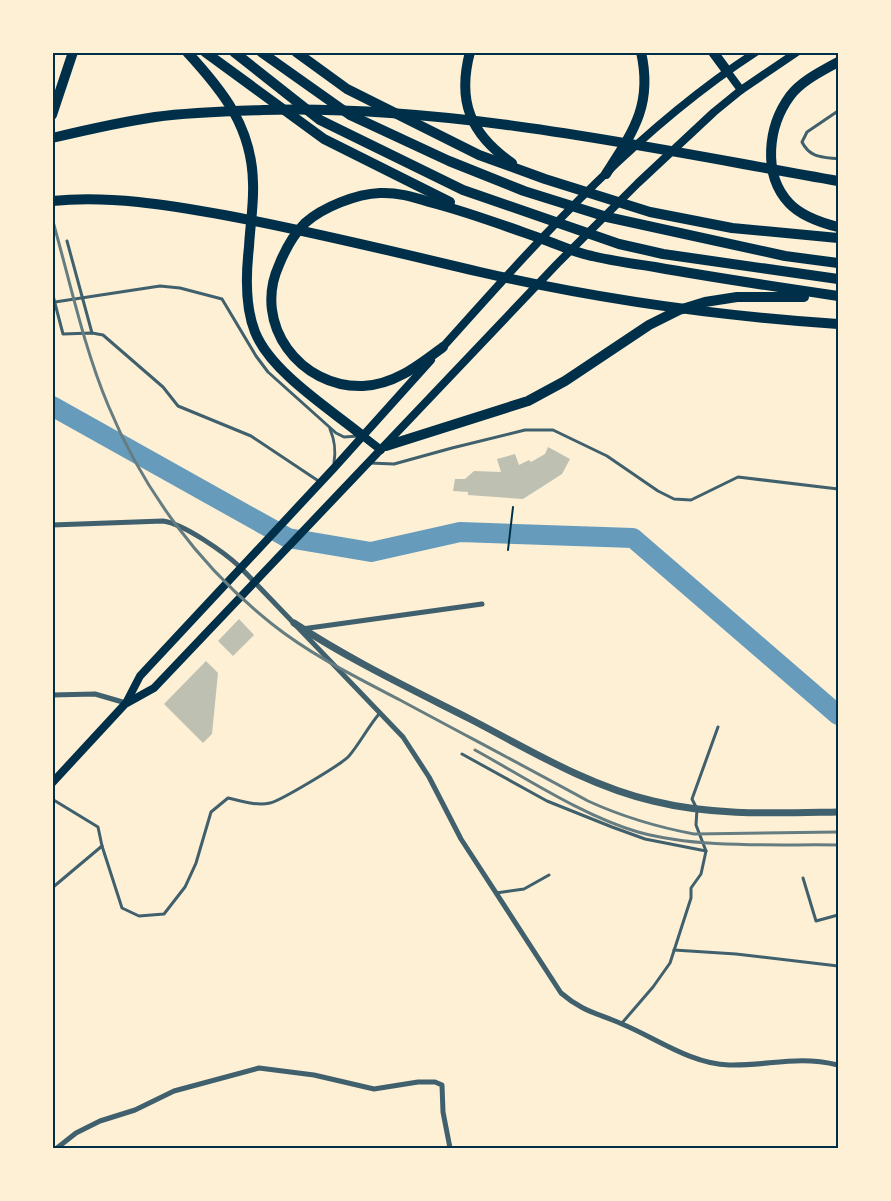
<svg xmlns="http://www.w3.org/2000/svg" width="891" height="1201" viewBox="0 0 891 1201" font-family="'Alegreya Sans',sans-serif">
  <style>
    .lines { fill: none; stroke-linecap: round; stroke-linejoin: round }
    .river { stroke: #669bbc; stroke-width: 20 }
    .building { fill: #bec0b2 }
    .path { stroke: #003049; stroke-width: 2 }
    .service { stroke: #3f606c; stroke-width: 3 }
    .minor { stroke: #3f606c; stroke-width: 5 }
    .tertiary { stroke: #3f606c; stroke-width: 7 }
    .secondary { stroke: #003049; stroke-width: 8 }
    .motorway { stroke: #003049; stroke-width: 10 }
    .rail { stroke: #657d81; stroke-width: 3 }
    .neatline { fill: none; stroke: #003049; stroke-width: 2 }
  </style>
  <rect width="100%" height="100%" fill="#fdf0d5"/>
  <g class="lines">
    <path class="river" d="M52 406 288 538 371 552 460 532 633 538 838 715"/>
  </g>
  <g class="building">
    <path d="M548 447 570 459 562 474 523 499 468 495V492L453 491 455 479H465L474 471 501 472 497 459 515 454 519 465 529 460 531 462 545 454Z"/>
    <path d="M239 619 254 635 233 656 218 641Z"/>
    <path d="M206 661 218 673 212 734 203 743 164 704Z"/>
  </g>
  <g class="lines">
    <path class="path" d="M508 550 513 507"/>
    <g class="service">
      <path d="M838 111 807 132 802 142C810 158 822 157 838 159"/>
      <path d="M67 241 92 333"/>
      <path d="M52 292 63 334 92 333 103 335 163 387 178 406 251 436 320 482"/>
      <path d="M55 302 160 286 180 288 222 299 256 356 268 372 336 433 344 437 359 436"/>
      <path d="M330 429C335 441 336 450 334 463"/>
      <path d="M370 463 394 464 452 448 525 430H553L607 456 658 491 674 499 691 500 738 477 838 489"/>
      <path d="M462 754 547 801 612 827 645 839 706 851 701 874 691 888V898L670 963 653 987 622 1023"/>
      <path d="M52 799 98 827 102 846 122 908 139 916 164 914 185 887 196 863 211 812 228 798C242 801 256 806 270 803 280 801 342 764 349 756 360 743 368 727 379 714"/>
      <path d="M706 851 696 825 697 809 692 799 718 727"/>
      <path d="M803 878 816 921 838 915"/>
      <path d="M52 888 102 846"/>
      <path d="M496 893 524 889 549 875"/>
      <path d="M674 950 736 954 838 966"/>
    </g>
    <g class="minor">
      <path d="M52 525 163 521C184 524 224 552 240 567L403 737 429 777 461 839 561 993C583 1012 597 1013 622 1024 656 1038 691 1064 729 1065 769 1066 796 1055 838 1065"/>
      <path d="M302 629 482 604"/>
      <path d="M52 695 95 694 126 703"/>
      <path d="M57 1148 76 1133 100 1121 135 1110 174 1091 259 1068 314 1075 374 1089 418 1082H435L442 1085 443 1112 450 1148"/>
    </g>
    <path class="tertiary" d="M294 623C350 660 411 689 470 719 528 749 588 786 653 801 713 816 777 813 838 812"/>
    <g class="secondary">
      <path d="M727 71 741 90"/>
      <path d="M441 349C537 242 634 131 756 52"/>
      <path d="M363 436 381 450"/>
      <path d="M127 703 154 688 557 264 638 183 714 112 741 90 797 52"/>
      <path d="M52 783 126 703 140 676 334 468 431 360"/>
    </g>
    <g class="motorway">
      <path d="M187 52C223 91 252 127 253 183 254 204 250 226 249 247 246 273 245 307 255 332 271 372 330 409 363 436"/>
      <path d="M205 52 324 139 450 202"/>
      <path d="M234 52 320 120 463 190 619 244 663 254 838 279"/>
      <path d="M261 52 350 115 449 161 524 191 607 217 785 256 838 263"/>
      <path d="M296 52 347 89 479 155 545 179 650 212 732 228 838 238"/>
      <path d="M470 52C457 101 470 134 512 163"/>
      <path d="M713 52 727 71"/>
      <path d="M838 62C822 71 801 81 790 96 768 126 762 174 789 203 801 216 822 223 838 227"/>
      <path d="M52 115 73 52"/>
      <path d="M52 138C86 130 120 122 155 117 191 112 227 111 263 110 457 105 648 148 838 181"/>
      <path d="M606 174C633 132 653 105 641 52"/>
      <path d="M52 201C109 195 168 205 224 215 310 231 395 252 480 272 597 299 718 316 838 324"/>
      <path d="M443 347C419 365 394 385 363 386 300 388 252 324 279 265 285 250 294 234 305 223 323 207 356 194 380 193 398 192 416 198 433 203 471 213 508 227 545 240 561 246 576 253 592 256 613 261 634 264 655 267 716 278 777 287 838 296"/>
      <path d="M386 446 528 401 565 381 649 325 679 310 705 302 737 297H804"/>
    </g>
    <g class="rail">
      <path d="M52 218C70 281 83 345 108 405 143 490 200 567 272 624 311 655 356 677 400 700 463 734 526 767 588 801 623 817 657 827 694 834L838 832"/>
      <path d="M475 750C526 778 583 816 638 832 699 849 776 844 838 845"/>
    </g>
  </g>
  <rect width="891" height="1201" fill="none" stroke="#fdf0d5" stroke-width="108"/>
  <rect x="54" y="54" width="783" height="1093" class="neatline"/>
</svg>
